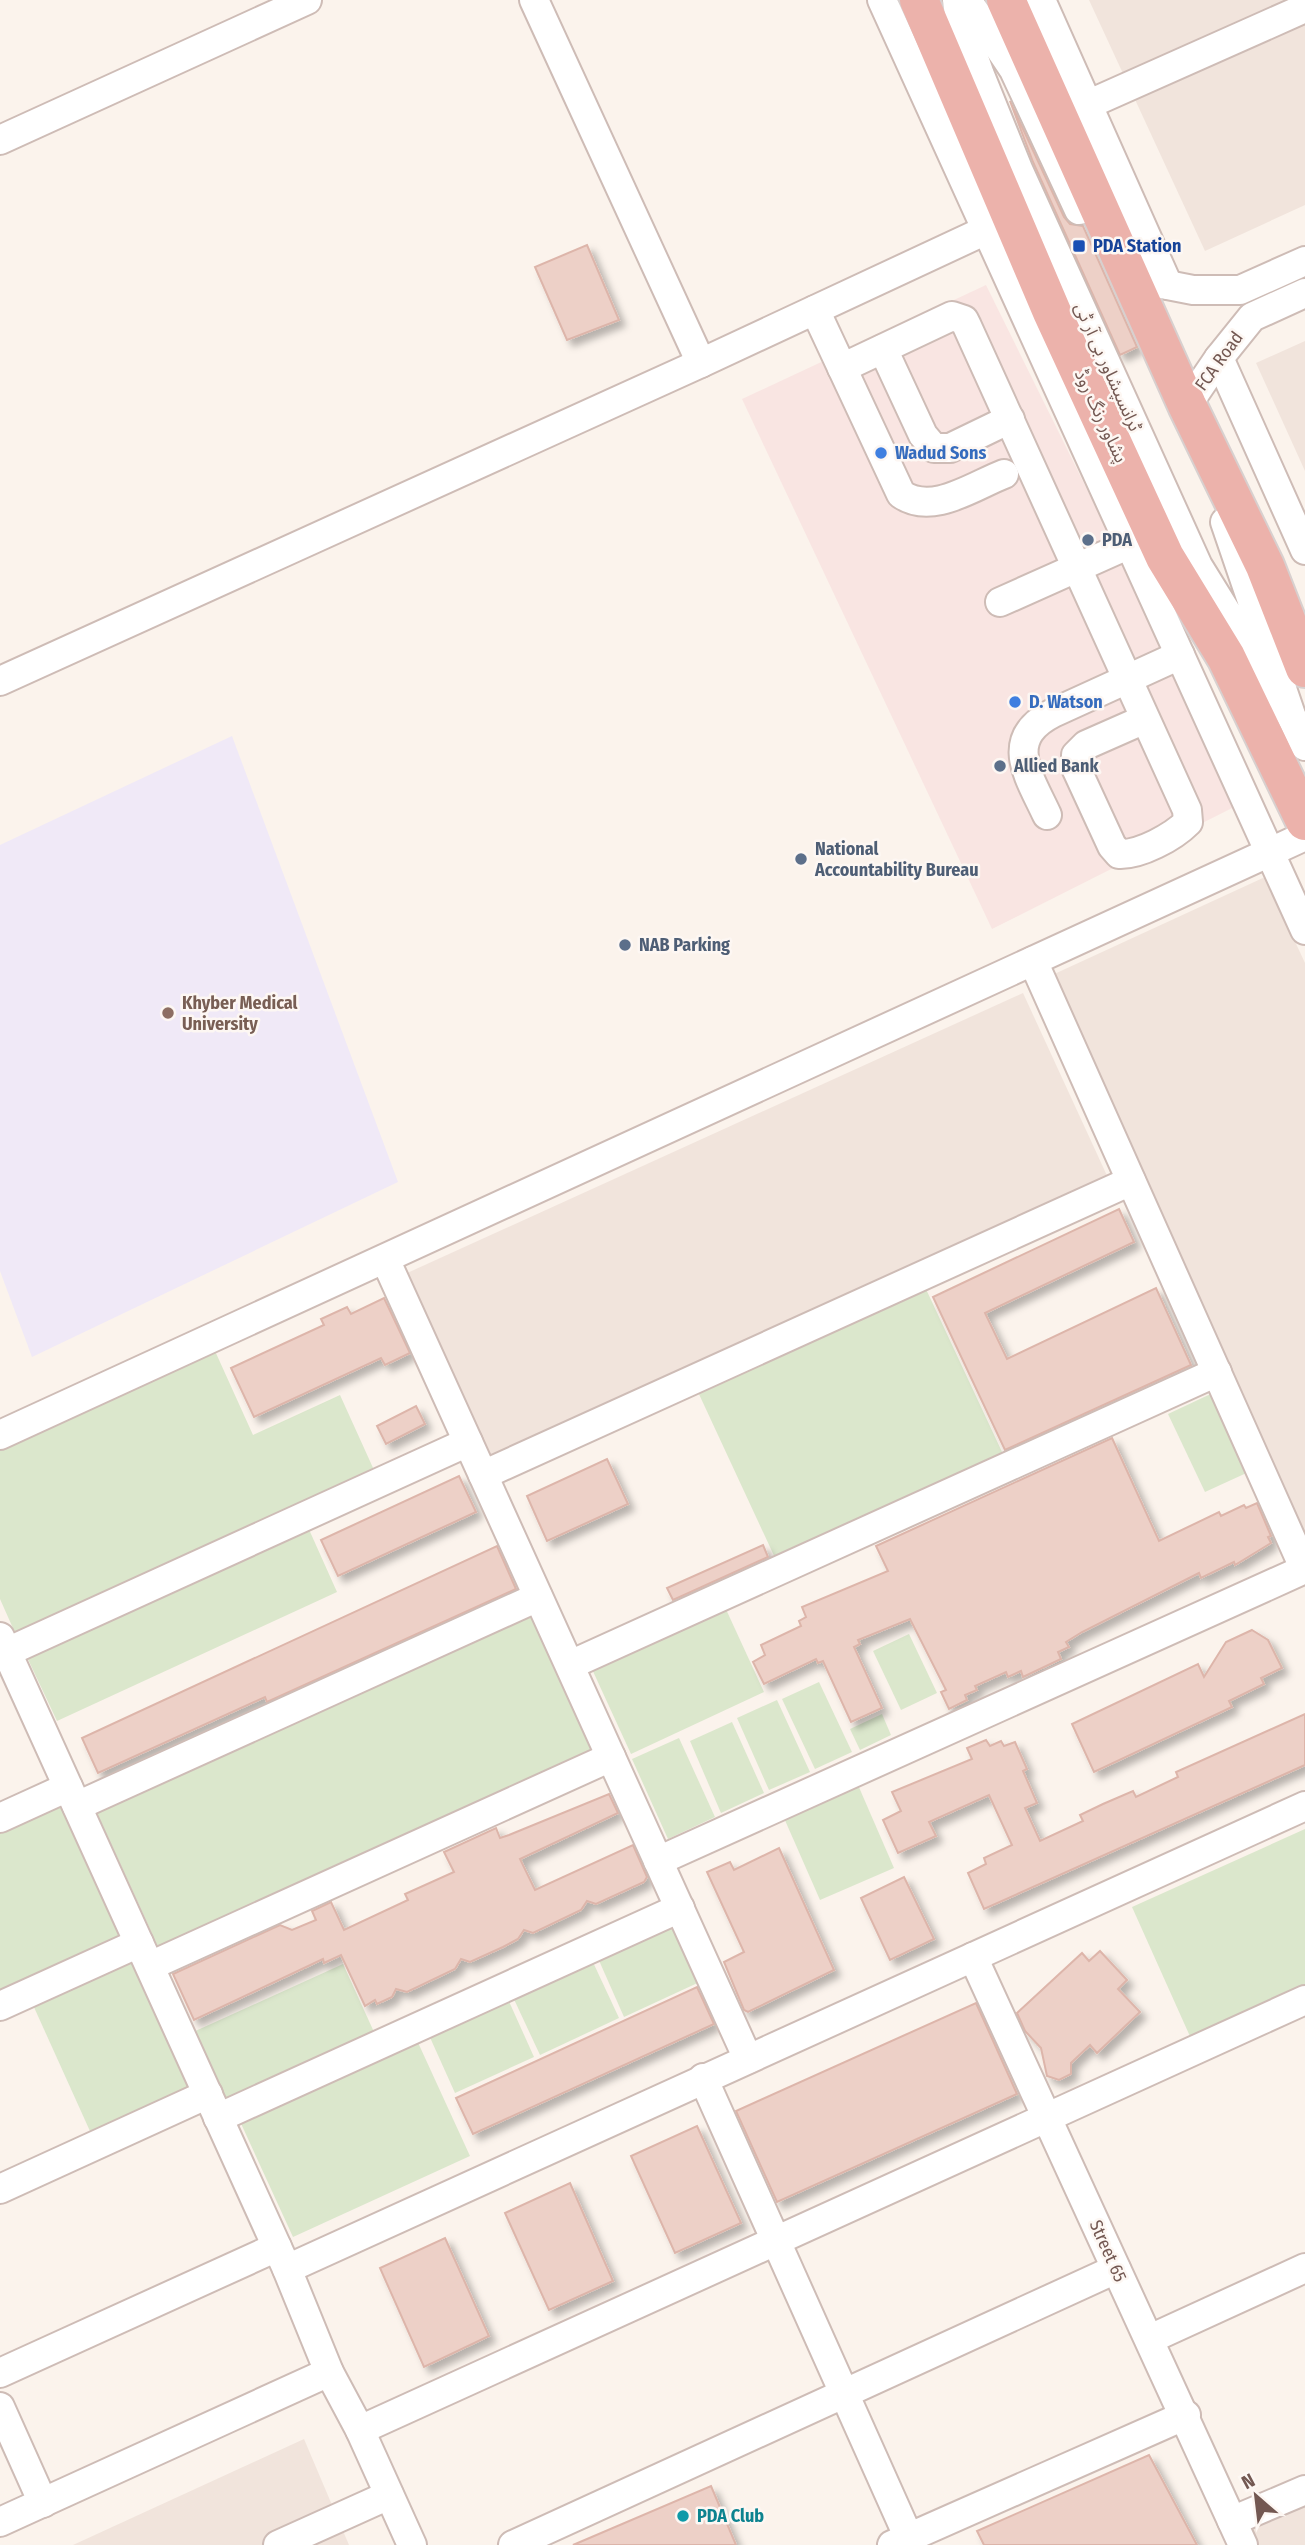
<svg xmlns="http://www.w3.org/2000/svg" width="1305" height="2545" viewBox="0 0 1305 2545" font-family="'Fira Sans Condensed','Noto Sans Arabic',sans-serif">
  <style>
    .residential { fill: #f1e4dc }
    .commercial { fill: #f9e5e2 }
    .education { fill: #f0e9f7 }
    .green { fill: #dbe7cc }
    .building { fill: #edd0c7; stroke: #ddb5aa; stroke-width: 2; filter: url(#shadow) }
    .lines { fill: none; stroke-linecap: round; stroke-linejoin: round }
    .minor-casing { stroke: #cebcb6; stroke-width: 32 }
    .highway-casing { stroke: #d8d0cf; stroke-width: 42 }
    .minor { stroke: #fff; stroke-width: 28 }
    .highway { stroke: #ecb2ab; stroke-width: 38 }
    .transit-dot { fill: #1a4fb4; stroke: #fdf7f3; stroke-width: 2.5 }
    .shop-dot { fill: #3f7fe0; stroke: #fdf7f3; stroke-width: 2.5 }
    .service-dot { fill: #5c6f8a; stroke: #fdf7f3; stroke-width: 2.5 }
    .education-dot { fill: #8d6e63; stroke: #fdf7f3; stroke-width: 2.5 }
    .culture-dot { fill: #0f9aa8; stroke: #fdf7f3; stroke-width: 2.5 }
    .labels { text-anchor: middle; stroke-width: 5; stroke-linejoin: round; paint-order: stroke }
    .transit-label { font-size: 18px; font-weight: bold; fill: #164399; stroke: #fdf7f3; text-anchor: start }
    .street-label { font-size: 18px; fill: #735852; stroke: #fdf7f3 }
    .shop-label { font-size: 18px; font-weight: bold; fill: #366cbe; stroke: #fdf7f3; text-anchor: start }
    .service-label { font-size: 18px; font-weight: bold; fill: #4e5e75; stroke: #fdf7f3; text-anchor: start }
    .education-label { font-size: 18px; font-weight: bold; fill: #785e54; stroke: #fdf7f3; text-anchor: start }
    .culture-label { font-size: 18px; font-weight: bold; fill: #0d838f; stroke: #fdf7f3; text-anchor: start }
  </style>
  <defs>
    <filter id="shadow"><feDropShadow dx="6" dy="6" stdDeviation="3.5" flood-color="#0004"/></filter>
  </defs>
  <rect width="100%" height="100%" fill="#fbf3ec"/>
  <g class="residential">
    <path d="M1089 0H1305V205L1205 251Z"/>
    <path d="M1305 341V471L1256 363Z"/>
    <path d="M1265 877 1305 963V1544L1050 976Z"/>
    <path d="M1023 993 1109 1180 490 1461 405 1274Z"/>
    <path d="M304 2439 349 2545H73Z"/>
    <path d="M1305 2487V2545H1243L1232 2521Z"/>
  </g>
  <path class="commercial" d="M986 285 1242 803 992 929 742 399Z"/>
  <path class="education" d="M232 736 398 1182 32 1357 0 1271V845Z"/>
  <g class="green">
    <path d="M925 1287 1003 1454 776 1560 698 1392Z"/>
    <path d="M215 1351 253 1435 340 1395 374 1470 16 1635 0 1599V1450Z"/>
    <path d="M1217 1391 1253 1470 1205 1492 1168 1414Z"/>
    <path d="M307 1525 337 1592 57 1721 26 1655Z"/>
    <path d="M724 1605 764 1692 631 1754 591 1667Z"/>
    <path d="M533 1612 597 1753 160 1951 96 1811Z"/>
    <path d="M909 1634 937 1693 901 1710 873 1651Z"/>
    <path d="M819 1682 852 1752 815 1769 782 1699Z"/>
    <path d="M777 1700 810 1772 769 1790 737 1718Z"/>
    <path d="M882 1714 891 1735 860 1750 850 1729Z"/>
    <path d="M732 1722 764 1793 721 1813 690 1741Z"/>
    <path d="M679 1738 715 1817 668 1839 632 1759Z"/>
    <path d="M858 1785 894 1868 820 1900 784 1818Z"/>
    <path d="M67 1803 129 1940 0 1998V1834Z"/>
    <path d="M1305 1829V1992L1193 2043 1132 1907Z"/>
    <path d="M676 1920 704 1980 624 2017 597 1956Z"/>
    <path d="M139 1957 200 2092 94 2140 33 2005Z"/>
    <path d="M591 1958 619 2018 540 2055 512 1995Z"/>
    <path d="M343 1964 374 2032 221 2101 191 2033Z"/>
    <path d="M507 1997 534 2057 455 2093 428 2033Z"/>
    <path d="M415 2036 470 2156 293 2237 238 2117Z"/>
  </g>
  <g class="building">
    <path d="M1010 101 1064 217 1070 224 1083 226 1137 347 1120 355 1033 162Z"/>
    <path d="M587 245 619 320 567 340 535 267Z"/>
    <path d="M1119 1209 1134 1242 985 1313 1007 1359 1156 1288 1191 1365 1005 1450 933 1297Z"/>
    <path d="M384 1298 410 1353 385 1365 381 1358 254 1417 231 1368 324 1325 321 1319 347 1307 351 1314Z"/>
    <path d="M416 1406 425 1424 386 1444 377 1426Z"/>
    <path d="M1112 1438 1159 1541 1219 1512 1221 1516 1244 1505 1246 1508 1257 1503 1271 1536 1268 1537 1271 1543 1235 1565 1234 1562 1201 1578 1199 1573 1082 1632 1066 1642 1069 1647 1058 1652 1061 1659 1023 1677 1021 1671 1008 1677 1006 1672 975 1686 977 1690 965 1695 967 1700 949 1709 941 1692 946 1690 910 1619 858 1640 860 1644 854 1647 882 1708 851 1722 823 1661 818 1663 816 1659 764 1684 753 1662 765 1655 761 1645 801 1626 799 1621 806 1617 802 1607 888 1571 876 1546Z"/>
    <path d="M607 1459 628 1504 547 1541 527 1496Z"/>
    <path d="M459 1476 476 1512 338 1576 321 1540Z"/>
    <path d="M763 1545 768 1557 673 1600 667 1588Z"/>
    <path d="M497 1546 516 1589 267 1702 265 1697 98 1773 82 1738Z"/>
    <path d="M1252 1630 1268 1640 1282 1668 1261 1678 1264 1684 1229 1701 1232 1707 1094 1772 1072 1724 1198 1664 1204 1677 1226 1642Z"/>
    <path d="M1305 1714V1765L984 1909 968 1873 986 1864 984 1858 1012 1845 989 1795 929 1822 936 1836 898 1853 883 1820 901 1811 892 1792 972 1759 967 1748 986 1740 990 1746 1001 1741 1004 1746 1015 1742 1027 1769 1023 1771 1037 1803 1025 1808 1040 1841 1083 1821 1080 1815 1103 1804 1133 1791 1136 1797 1178 1777 1176 1772Z"/>
    <path d="M609 1794 618 1813 520 1859 535 1890 633 1845 647 1877 644 1882 596 1904 587 1901 581 1910 533 1933 524 1930 518 1939 503 1947 470 1962 461 1959 455 1969 407 1992 396 1989 392 1997 377 2004 375 2000 365 2006 341 1955 324 1963 323 1959 194 2020 173 1974 280 1925 292 1930 316 1920 312 1911 331 1902 344 1930 408 1900 405 1894 454 1872 444 1852 496 1828 500 1838 509 1835Z"/>
    <path d="M779 1848 834 1970 748 2012 744 2010 724 1962 744 1952 707 1872 730 1862 734 1870Z"/>
    <path d="M904 1877 934 1939 890 1960 861 1898Z"/>
    <path d="M1100 1951 1127 1980 1118 1989 1140 2012 1097 2053 1090 2045 1071 2063V2074L1059 2080 1047 2076 1041 2048 1025 2031 1017 2013 1082 1953 1089 1961Z"/>
    <path d="M697 1987 714 2024 473 2134 456 2098Z"/>
    <path d="M976 2003 1017 2094 777 2202 736 2111Z"/>
    <path d="M697 2126 741 2223 675 2253 631 2156Z"/>
    <path d="M570 2183 613 2281 549 2310 505 2213Z"/>
    <path d="M445 2238 489 2336 424 2367 380 2268Z"/>
    <path d="M1149 2455 1197 2545H984L977 2531Z"/>
    <path d="M711 2486 736 2545H573Z"/>
  </g>
  <g class="lines">
    <defs>
      <g id="minor">
        <path d="M534 0 701 363"/>
        <path d="M882 0 1305 930"/>
        <path d="M957 0 959 15 980 75 1018 169 1198 566 1292 718 1225 522"/>
        <path d="M967 0 1014 70 1079 210"/>
        <path d="M1041 0 1168 285"/>
        <path d="M1087 105 1305 8"/>
        <path d="M0 140 307 0"/>
        <path d="M1152 282 1193 290H1240L1305 261"/>
        <path d="M815 310 901 494C932 516 973 486 1004 474"/>
        <path d="M883 349 923 435 934 448H950L1010 419"/>
        <path d="M1219 358 1305 550"/>
        <path d="M842 368 952 316 964 320 967 326 1187 810 1188 822C1173 837 1140 855 1119 854L1112 846 1076 768V755L1086 745 1145 719"/>
        <path d="M1187 405 1219 358 1252 317 1305 293"/>
        <path d="M1000 602 1130 544"/>
        <path d="M0 681 701 363 1012 218"/>
        <path d="M1292 718 1305 746"/>
        <path d="M1047 815C1029 776 1002 739 1053 713L1180 655"/>
        <path d="M1033 961 1305 1570"/>
        <path d="M385 1259 748 2059"/>
        <path d="M0 1435 1305 836"/>
        <path d="M483 1475 1131 1181"/>
        <path d="M0 1637 287 2269 329 2372 360 2430 412 2545"/>
        <path d="M7 1652 468 1442"/>
        <path d="M570 1665 1217 1372"/>
        <path d="M77 1806 538 1597"/>
        <path d="M0 1818 68 1787"/>
        <path d="M658 1861 1305 1569"/>
        <path d="M973 1957 1243 2545"/>
        <path d="M150 1966 611 1757"/>
        <path d="M0 2006 139 1943"/>
        <path d="M703 2078 912 2545"/>
        <path d="M218 2118 680 1908"/>
        <path d="M0 2189 208 2094"/>
        <path d="M287 2269 1305 1806"/>
        <path d="M1150 2339 1305 2268"/>
        <path d="M0 2373 277 2247"/>
        <path d="M0 2407 43 2503"/>
        <path d="M360 2430 1305 2000"/>
        <path d="M1232 2521 1305 2490"/>
        <path d="M0 2522 329 2372"/>
        <path d="M278 2545 389 2495"/>
        <path d="M513 2545 1116 2269"/>
        <path d="M892 2545 1186 2415"/>
      </g>
      <g id="highway">
        <path d="M919 0 1052 312 1165 557 1226 657 1305 821"/>
        <path d="M1006 0 1187 405 1265 566 1305 668"/>
      </g>
    </defs>
    <use href="#minor" class="minor-casing"/>
    <use href="#highway" class="highway-casing"/>
    <use href="#minor" class="minor"/>
    <use href="#highway" class="highway"/>
  </g>
  <rect class="transit-dot" x="1072" y="239" width="14" height="14" rx="3.5"/>
  <g class="shop-dot">
    <circle cx="881" cy="453" r="7"/>
    <circle cx="1015" cy="702" r="7"/>
  </g>
  <g class="service-dot">
    <circle cx="1088" cy="540" r="7"/>
    <circle cx="1000" cy="766" r="7"/>
    <circle cx="801" cy="859" r="7"/>
    <circle cx="625" cy="945" r="7"/>
  </g>
  <circle class="education-dot" cx="168" cy="1013" r="7"/>
  <circle class="culture-dot" cx="683" cy="2516" r="7"/>
  <g class="labels">
    <g class="transit-label">
      <text x="1093" y="252">PDA Station</text>
    </g>
    <g class="street-label">
      <text transform="translate(1219 361) rotate(-54)" y="6">FCA Road</text>
      <text transform="translate(1108 367) rotate(66)" y="6">ٹرانسپشاور بی آر ٹی</text>
      <text transform="translate(1101 416) rotate(65)" y="6">پشاور رنگ روڈ</text>
      <text transform="translate(1108 2251) rotate(66)" y="6">Street 65</text>
    </g>
    <g class="shop-label">
      <text x="895" y="459">Wadud Sons</text>
      <text x="1029" y="708">D. Watson</text>
    </g>
    <g class="service-label">
      <text x="1102" y="546">PDA</text>
      <text x="1014" y="772">Allied Bank</text>
      <text x="815" y="855">National<tspan x="815" dy="21">Accountability Bureau</tspan></text>
      <text x="639" y="951">NAB Parking</text>
    </g>
    <g class="education-label">
      <text x="182" y="1009">Khyber Medical<tspan x="182" dy="21">University</tspan></text>
    </g>
    <g class="culture-label">
      <text x="697" y="2522">PDA Club</text>
    </g>
  </g>
  <g transform="translate(1256 2496) rotate(332)" stroke="#fdf7f3" stroke-width="5" paint-order="stroke">
  <path d="M0-5L12 26L0 18L-12 26Z" fill="#735852"/>
  <text y="-10" font-size="19" font-weight="bold" text-anchor="middle" fill="#735852">N</text>
  </g>
</svg>
